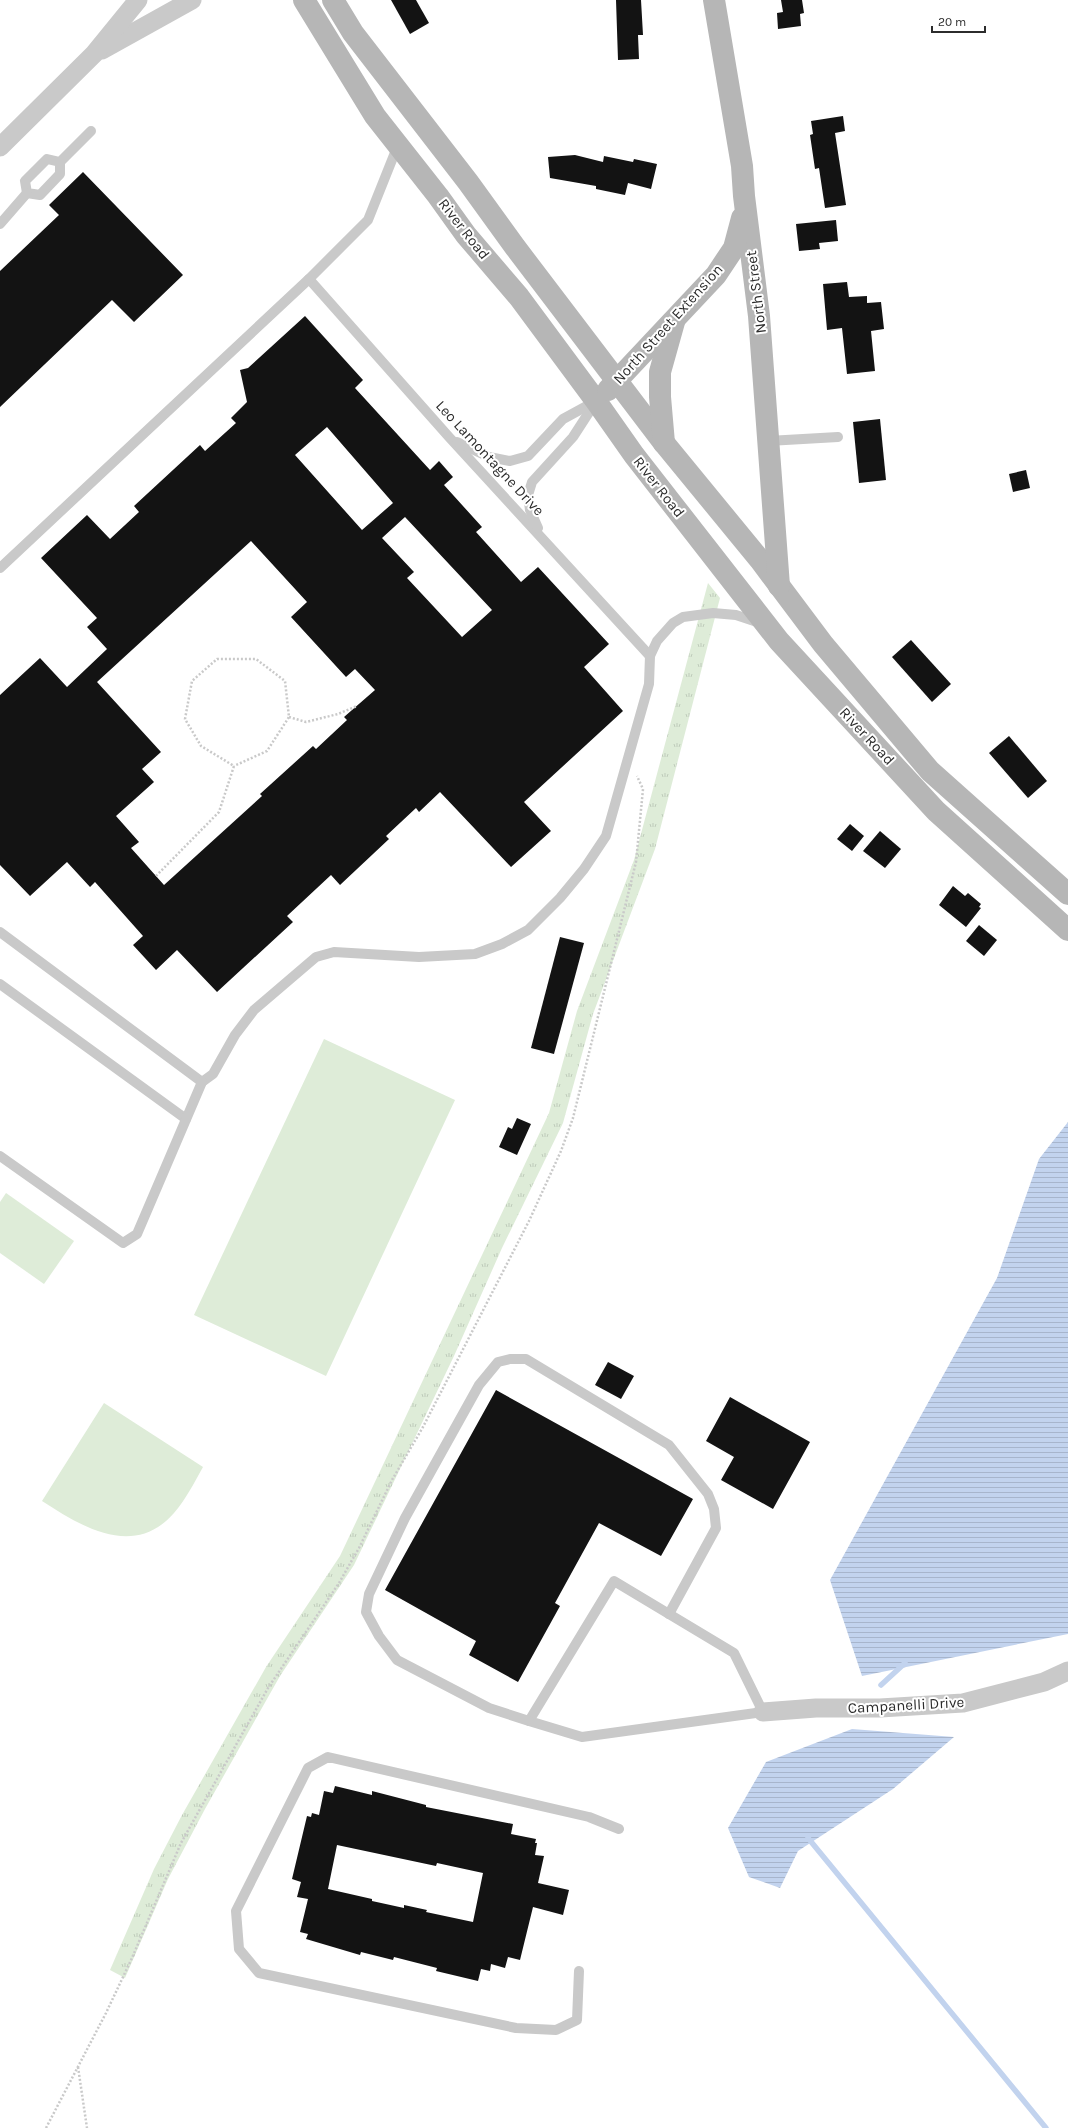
<svg xmlns="http://www.w3.org/2000/svg" width="1068" height="2128" viewBox="0 0 1068 2128" font-family="Karla,sans-serif">
  <style>
    .grass { fill: url(#grass-tufts) }
    .garden { fill: #deecd8 }
    .water { fill: url(#water-rules) }
    .lines { fill: none; stroke-linecap: round; stroke-linejoin: round }
    .stream { stroke: #c2d3ee; stroke-width: 5.5 }
    .building { fill: #131313; fill-rule: evenodd }
    .path { stroke: #c9c9c9; stroke-width: 2.5; stroke-dasharray: 2 2; stroke-linecap: butt }
    .lane { stroke: #c9c9c9; stroke-width: 10 }
    .street { stroke: #c9c9c9; stroke-width: 19 }
    .secondary { stroke: #b6b6b6; stroke-width: 22 }
    .labels { text-anchor: middle; stroke-width: 4; stroke-linejoin: round; paint-order: stroke }
    .street-label { font-size: 15px; fill: #2c2c2c; stroke: #fff }
  </style>
  <defs>
    <pattern id="grass-tufts" width="24" height="20" patternUnits="userSpaceOnUse"><rect width="24" height="20" fill="#deecd8"/><path d="M3 7l-1-3M5 7V3M7 7l1-3M15 17l-1-3M17 17v-4M19 17l1-3" fill="none" stroke="#bfcbba"/></pattern>
    <pattern id="water-rules" width="6" height="5" patternUnits="userSpaceOnUse"><rect width="6" height="5" fill="#c2d3ee"/><path d="M0 2.5h6" fill="none" stroke="#a7b5cc"/></pattern>
  </defs>
  <rect width="100%" height="100%" fill="#fff"/>
  <path class="grass" d="M708 583 720 598 655 849 593 1014 563 1123 502 1248 454 1356 354 1565 280 1676 205 1809 168 1879 125 1978 110 1970 154 1869 182 1815 266 1667 340 1556 549 1113 577 1011 634 860Z"/>
  <g class="garden">
    <path d="M324 1039 455 1100 326 1376 194 1315Z"/>
    <path d="M6 1193 74 1241 44 1284 0 1253V1202Z"/>
    <path d="M104 1403 203 1467C194 1483 186 1499 174 1513 134 1559 82 1527 42 1501Z"/>
  </g>
  <g class="water">
    <path d="M1068 1122V1634L862 1676 830 1580 997 1278 1039 1159Z"/>
    <path d="M852 1729 954 1737 893 1789 798 1851 780 1888 749 1877 728 1828 766 1762Z"/>
  </g>
  <g class="lines">
    <g class="stream">
      <path d="M881 1685 905 1663"/>
      <path d="M808 1838 1046 2128"/>
    </g>
  </g>
  <g class="building">
    <path d="M391 0H416L429 23 410 34Z"/>
    <path d="M616 0H641L643 35H638L639 59 618 60Z"/>
    <path d="M781 0H802L804 13 800 14 801 26 778 29 777 13 783 12Z"/>
    <path d="M843 116 845 131 835 133 846 205 825 208 819 168 815 169 810 135 813 134 811 121Z"/>
    <path d="M575 155 603 162 604 156 633 162 634 159 657 164 651 189 628 183 625 195 596 189V186L550 178 548 157Z"/>
    <path d="M83 172 183 275 134 322 112 300 0 407V271L59 215 49 205Z"/>
    <path d="M836 220 838 241 819 243 820 249 799 251 796 224Z"/>
    <path d="M847 282 849 297 867 296V303L881 302 884 329 871 331 875 371 847 374 842 328 827 330 823 284Z"/>
    <path d="M305 316 363 380 355 388 430 470 439 461 453 477 444 485 482 527 476 532 521 582 538 567 609 644 584 667 623 711 524 802 551 831 511 867 440 792 419 812 416 808 386 836 389 839 340 885 331 875 287 916 293 922 217 992 177 950 156 970 133 945 143 936 95 882 90 887 67 862 30 896 0 865V695L40 658 67 687 107 649 87 627 97 618 41 558 87 515 110 539 139 512 134 506 200 445 205 451 236 423 231 418 247 402 240 370 248 368ZM327 427 393 503 362 530 295 455ZM405 517 492 610 462 637 407 578 414 572 382 538ZM251 541 307 602 291 617 346 677 355 669 375 690 344 717 347 720 316 749 313 746 260 794 262 796 164 885 131 848 139 842 116 816 154 782 142 769 161 752 97 682Z"/>
    <path d="M880 419 886 480 859 483 853 422Z"/>
    <path d="M1026 470 1030 488 1013 492 1009 474Z"/>
    <path d="M911 640 951 684 932 702 892 657Z"/>
    <path d="M1009 736 1047 781 1028 798 989 753Z"/>
    <path d="M850 824 864 836 852 851 837 839Z"/>
    <path d="M880 831 901 849 885 868 863 851Z"/>
    <path d="M953 886 965 896 968 893 981 904 979 907 981 908 966 927 939 905Z"/>
    <path d="M979 925 997 940 984 956 966 941Z"/>
    <path d="M560 937 584 943 554 1054 531 1048Z"/>
    <path d="M517 1118 531 1124 517 1155 499 1147 508 1127 512 1129Z"/>
    <path d="M608 1362 634 1376 621 1399 595 1385Z"/>
    <path d="M496 1390 693 1499 661 1556 599 1523 555 1603 560 1606 518 1682 469 1655 476 1641 385 1590Z"/>
    <path d="M730 1397 810 1442 773 1509 721 1480 734 1457 706 1441Z"/>
    <path d="M335 1786 372 1795V1791L426 1805V1807L513 1824 511 1834 536 1839 535 1843H537L535 1855 544 1856 538 1883 569 1890 563 1915 533 1907 520 1960 508 1957 505 1968 491 1964 490 1971 481 1969 478 1981 436 1971 437 1968 394 1957 393 1960 361 1952 360 1955 306 1939 308 1934 300 1932 308 1899 297 1897 301 1882 292 1879 307 1816 311 1817 312 1813 319 1815 324 1791 333 1793ZM337 1845 436 1866 437 1863 483 1873 473 1922 426 1912 427 1910 404 1905V1908L372 1901V1899L328 1889Z"/>
  </g>
  <g class="lines">
    <g class="path">
      <path d="M289 717 306 722 338 714 357 706"/>
      <path d="M156 876 219 812 234 766 201 746 185 719 192 681 217 659H256L285 681 289 717 267 751 234 766"/>
      <path d="M78 2067 87 2128"/>
      <path d="M46 2128 106 2013 132 1958 181 1843 268 1688 339 1583 359 1548 392 1480 423 1427 529 1221 561 1151 573 1118 636 862 643 789 637 776"/>
    </g>
    <g class="lane">
      <path d="M60 162 47 159 25 181 27 193 40 195 60 174V162L91 131"/>
      <path d="M0 224 27 193"/>
      <path d="M309 279 449 437 650 656"/>
      <path d="M768 441 838 437"/>
      <path d="M457 442 489 457 510 461 528 456 563 419 596 401"/>
      <path d="M538 528 530 510 528 495 532 482 573 437 595 403"/>
      <path d="M0 568 309 279 368 220 398 145"/>
      <path d="M0 932 202 1082 213 1074 235 1035 254 1010 316 957 334 952 419 957 475 954 502 944 528 930 560 898 584 869 606 836 649 684 650 656 657 641 673 623 683 617 713 613 736 615 760 623"/>
      <path d="M0 984 186 1119"/>
      <path d="M0 1156 123 1243 137 1234 202 1082"/>
      <path d="M614 1581 734 1653 763 1712 582 1737 529 1721Z"/>
      <path d="M529 1721 489 1708 397 1660 379 1636 366 1612 369 1594 405 1518 479 1385 498 1362 510 1359H526L669 1445 708 1494 714 1509 716 1528 669 1614"/>
      <path d="M579 1971 577 2020 556 2030 516 2028 259 1973 239 1949 236 1911 308 1768 328 1757 589 1817 619 1829"/>
    </g>
    <g class="street">
      <path d="M102 50 192 0"/>
      <path d="M0 147 94 54 138 0"/>
      <path d="M763 1712 816 1708H880L963 1703 1044 1682 1068 1671"/>
    </g>
    <g class="secondary">
      <path d="M304 0 375 116 438 196 466 235 519 297 596 401 634 455 779 641 936 811 1068 930"/>
      <path d="M333 0 353 33 468 182 515 247 664 443 760 560 823 644 930 771 1068 894"/>
      <path d="M714 0 742 166 744 196 759 316 779 586"/>
      <path d="M608 390 716 275 734 248 742 218"/>
      <path d="M664 443 660 397V372L674 322"/>
    </g>
  </g>
  <g class="labels">
    <g class="street-label">
      <text transform="translate(464 229) rotate(52)" y="5">River Road</text>
      <text transform="translate(756 292) rotate(-97)" y="5">North Street</text>
      <text transform="translate(668 324) rotate(-48)" y="5">North Street Extension</text>
      <text transform="translate(490 458) rotate(47)" y="5">Leo Lamontagne Drive</text>
      <text transform="translate(659 487) rotate(52)" y="5">River Road</text>
      <text transform="translate(867 736) rotate(47)" y="5">River Road</text>
      <text transform="translate(906 1705) rotate(-3)" y="5">Campanelli Drive</text>
    </g>
  </g>
  <path d="M932 26v6h53v-6" fill="none" stroke="#2c2c2c" stroke-width="2"/>
  <text x="938" y="26" font-size="12" fill="#2c2c2c" stroke="#ffffff" stroke-width="3" paint-order="stroke">20 m</text>
</svg>
